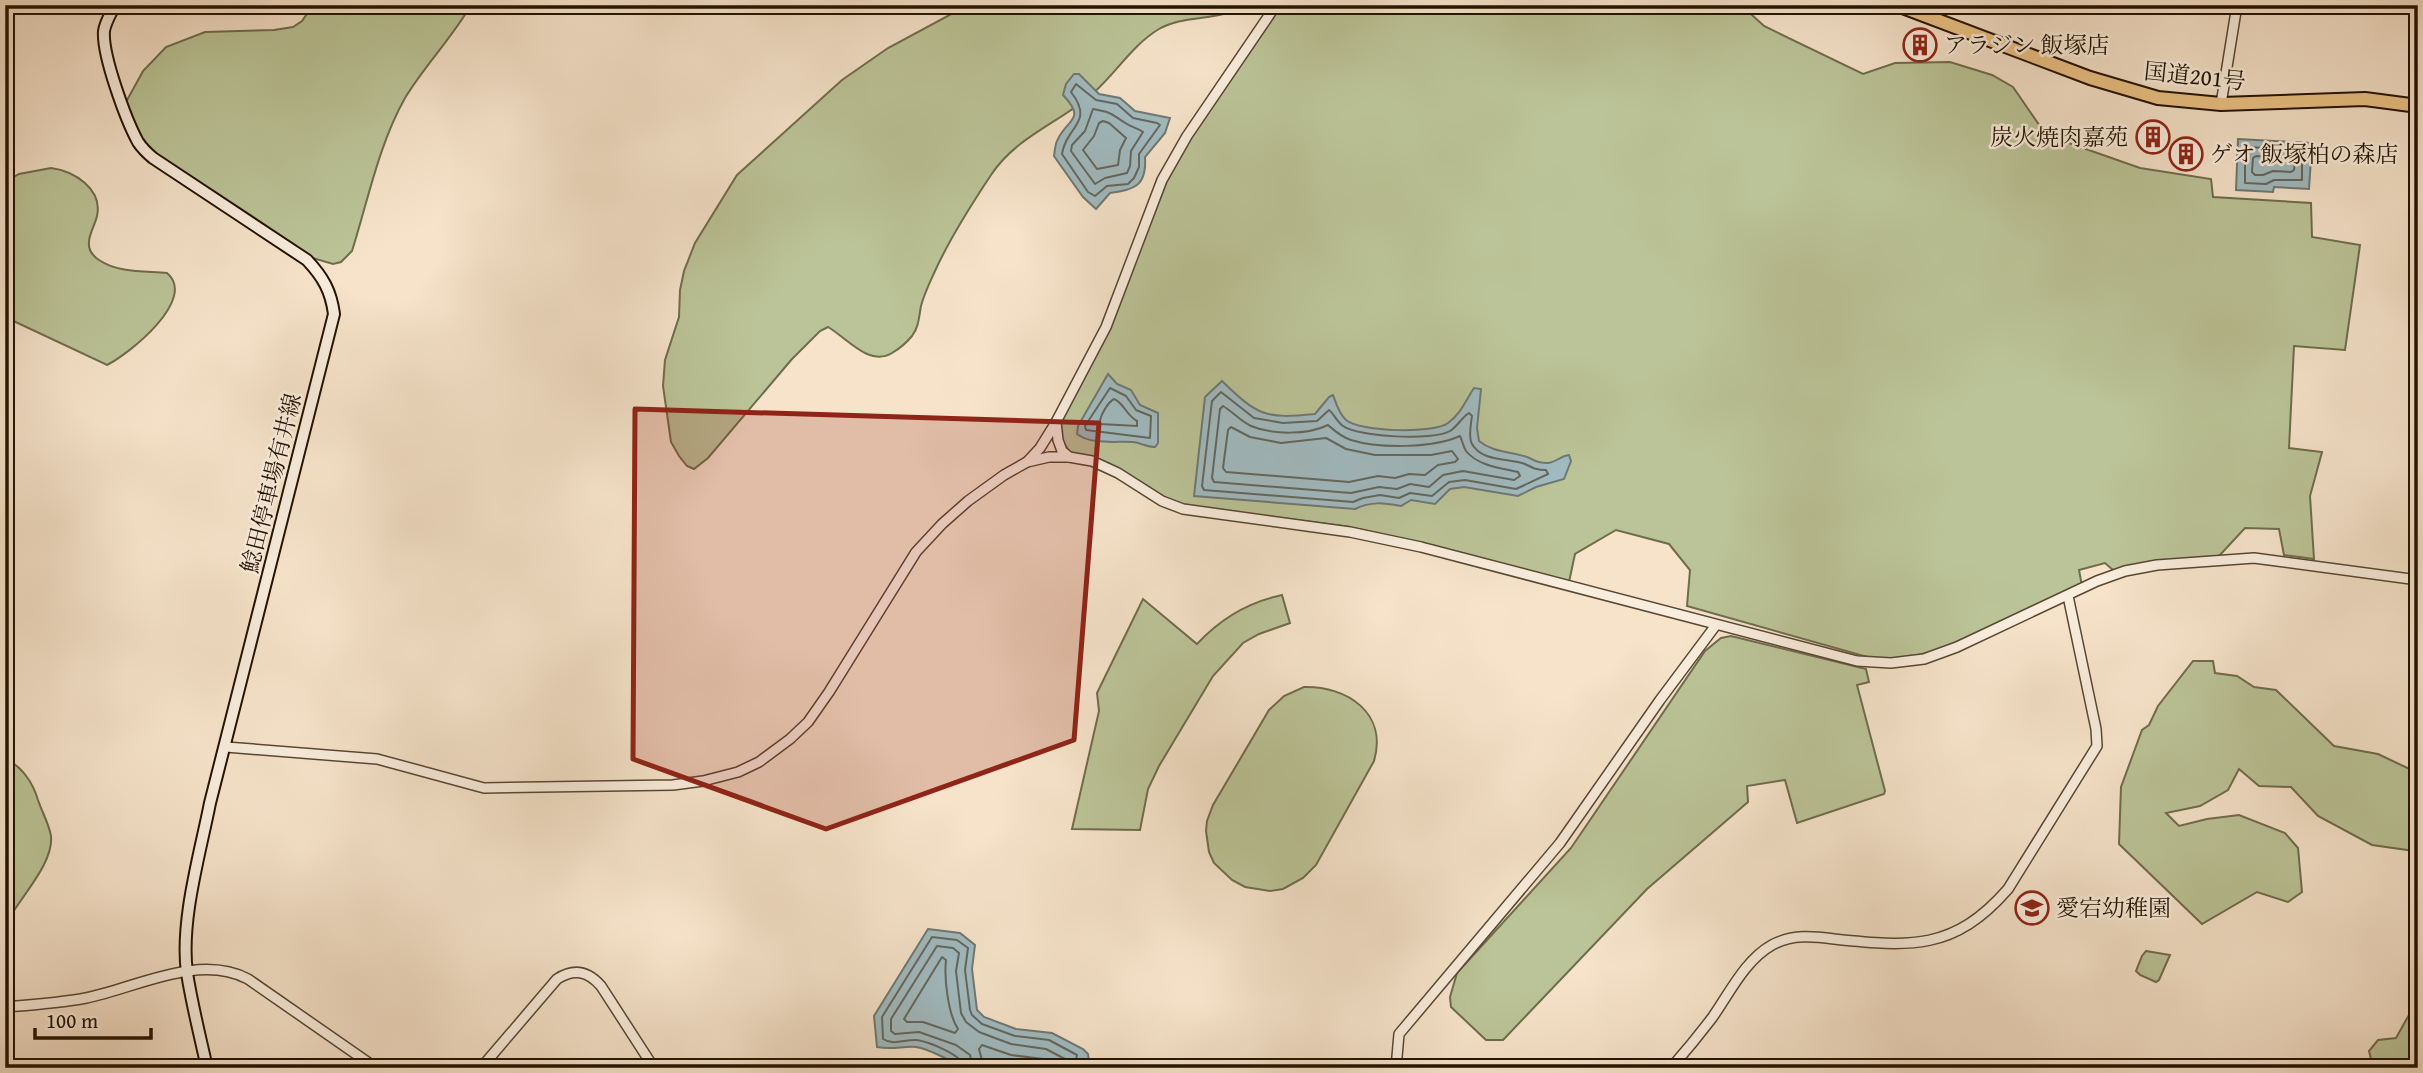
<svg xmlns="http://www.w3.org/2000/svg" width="2423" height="1073" viewBox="0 0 2423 1073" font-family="'Gentium Book Plus','Noto Serif JP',serif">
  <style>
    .green { fill: #bbc498; stroke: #6f6c4c; stroke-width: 2 }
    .water { fill: #a1bbc1; stroke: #6f7874; stroke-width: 2 }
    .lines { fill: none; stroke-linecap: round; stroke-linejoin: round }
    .shore { stroke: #626760; stroke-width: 2 }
    .tertiary-casing { stroke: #584732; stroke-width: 12 }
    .secondary-casing { stroke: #231300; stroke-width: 14 }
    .trunk-casing { stroke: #231300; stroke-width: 16 }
    .tertiary { stroke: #f9eddd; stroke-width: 9 }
    .secondary { stroke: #f9eddd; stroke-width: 10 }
    .trunk { stroke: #ebc285; stroke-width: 12 }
    .marked { fill: #8f2418; fill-opacity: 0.2; stroke: #8f2418; stroke-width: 5; stroke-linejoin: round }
    .labels { text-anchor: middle; stroke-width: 5; stroke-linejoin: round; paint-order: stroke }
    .poi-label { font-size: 23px; fill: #231300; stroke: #f9eddd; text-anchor: start }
    .street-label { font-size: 23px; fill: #231300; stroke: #f9eddd }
  </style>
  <rect width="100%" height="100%" fill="#f6e3ca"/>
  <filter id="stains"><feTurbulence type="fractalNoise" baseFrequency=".00286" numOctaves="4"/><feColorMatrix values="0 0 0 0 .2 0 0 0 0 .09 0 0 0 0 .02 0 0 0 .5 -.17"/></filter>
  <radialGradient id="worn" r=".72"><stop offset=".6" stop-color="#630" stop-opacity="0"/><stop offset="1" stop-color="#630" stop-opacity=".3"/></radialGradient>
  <g class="green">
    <path d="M313 5H471C452 38 425 65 405 98 379 144 368 200 352 251L341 262 333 264 282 249 252 230 194 188 137 136 126 102 143 71 166 47 205 32 274 30 293 27 302 21Z"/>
    <path d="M968 5H1245C1219 22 1185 14 1159 29 1132 45 1114 76 1090 96 1058 123 1015 138 991 175 971 205 950 238 935 271 930 282 924 294 921 306 919 316 919 327 912 336 907 342 899 349 892 353 869 367 847 338 828 327L820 331 792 359 708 458 694 469 687 466 679 456 671 442 663 386 665 360 679 317 680 290 684 271 695 243 737 175 842 80 888 48Z"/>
    <path d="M1282 5H1741L1764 26 1863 74 1895 63 1950 62 1992 75 2013 87 2042 129 2066 142 2140 168 2211 179 2213 197 2311 203 2312 237 2360 245 2345 350 2294 346 2289 448 2322 452 2310 496 2314 559 2284 555 2279 529 2245 528 2219 556 2154 561 2114 571 2105 563 2079 570 2082 586 1943 648C1919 657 1896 660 1871 658L1687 606 1690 570 1669 544 1616 530 1575 554 1569 582 1418 542 1350 527 1188 506 1164 498 1110 464 1072 455 1061 439 1060 424 1109 330 1166 183 1187 144Z"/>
    <path d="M51 168C74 171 103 189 97 216 95 225 89 234 89 242 88 250 93 256 99 260 118 273 145 271 167 273 198 299 129 354 107 365L5 317V182L19 174Z"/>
    <path d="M1282 595 1290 623 1259 634 1243 643 1213 676 1159 766 1148 789 1140 830 1072 829 1099 711 1097 693 1143 599 1197 644C1220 619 1249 602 1282 595Z"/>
    <path d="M1731 636 1866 669 1869 682 1857 685 1885 791 1884 794 1797 823 1785 780 1747 786 1748 802 1647 889 1503 1040H1486L1451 1007 1450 997 1457 973 1571 848 1705 651 1721 638Z"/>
    <path d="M2193 661H2213L2215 673 2237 676 2254 687 2276 690 2334 746 2378 754 2418 773V857L2414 851 2372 845 2318 816 2291 787 2259 786 2239 769 2228 790 2200 806 2166 813 2179 826 2207 819 2239 815 2285 833 2298 848 2302 892 2288 902 2257 892 2202 924 2119 844 2121 787 2142 730 2149 725 2158 706Z"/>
    <path d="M1304 687C1347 686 1388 713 1374 761L1316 865 1303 878 1283 889 1270 891 1245 887 1232 880 1214 863 1209 852 1206 831 1207 821 1213 805 1269 710 1284 696Z"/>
    <path d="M5 759C22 766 33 783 38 800 42 812 49 824 51 836 54 865 17 900 5 926Z"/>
    <path d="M2146 951 2170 955 2159 980 2156 982 2140 975 2136 971 2142 956Z"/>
    <path d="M2418 1005V1068H2380L2371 1059 2369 1051 2378 1040 2396 1038 2410 1013Z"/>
  </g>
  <g class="water">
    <path d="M1074 74H1079L1099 94 1120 98 1135 111 1170 118 1165 133 1145 157C1147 186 1134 190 1110 193L1096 209 1083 197 1054 156C1055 151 1055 143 1058 139 1067 119 1087 120 1063 95L1066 84Z"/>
    <path d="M2238 139 2312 143 2309 189 2274 187 2273 192 2236 190Z"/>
    <path d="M1108 374 1117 384 1131 390 1140 405 1158 413V443L1155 447C1147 447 1141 443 1133 442 1116 441 1091 445 1077 434L1078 426Z"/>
    <path d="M1222 381C1258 416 1265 419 1315 414L1329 397 1333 395C1336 403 1339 414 1346 420 1360 432 1434 434 1448 423 1460 415 1466 400 1474 388L1481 389 1477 428 1479 441C1494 453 1510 451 1527 457 1536 461 1538 463 1548 463 1557 462 1560 456 1569 455L1571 461 1564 479 1536 487 1518 496 1464 487 1450 489 1435 504 1411 500 1401 506C1384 503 1371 501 1355 509L1194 496 1205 397Z"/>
    <path d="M928 929 960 933 975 945 972 969 977 1010 984 1017 1016 1029 1052 1033 1083 1049 1088 1054 1089 1061C1076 1067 1061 1061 1048 1068H961C951 1060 928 1049 916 1047 902 1046 893 1050 877 1047L874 1016Z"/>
  </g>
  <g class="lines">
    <g class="shore">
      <path d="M1076 84 1096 100 1117 104 1133 118 1157 123 1160 125 1139 154V167L1134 178 1128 184 1107 186 1095 196 1088 192 1062 154C1066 126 1095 123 1071 92Z"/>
      <path d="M1093 109C1115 113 1110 114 1127 124 1133 128 1138 128 1143 132L1131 151 1130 166 1127 173 1105 178 1095 184 1071 151 1072 145 1085 131Z"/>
      <path d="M1103 121 1109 123 1126 138 1120 150 1118 165 1097 169 1083 150 1094 136 1099 123Z"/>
      <path d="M2247 147 2302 150V180H2274L2266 184 2245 183V150Z"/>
      <path d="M2256 156 2293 158 2295 161 2294 170 2291 172 2273 171 2263 175H2255L2252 172 2253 158Z"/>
      <path d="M1110 388 1126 396 1136 410 1151 416 1150 438 1086 430 1085 426Z"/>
      <path d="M1221 392 1254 418 1283 423 1317 421 1329 410C1334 414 1337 422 1343 426 1358 437 1433 441 1450 431 1457 427 1462 417 1469 413L1472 416C1471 424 1468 437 1472 444 1482 462 1509 458 1525 464 1533 468 1536 470 1546 470L1548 474 1516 489 1465 480 1449 482 1432 496 1410 493 1399 498 1380 495 1363 498 1353 502 1204 490 1202 486 1212 401Z"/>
      <path d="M1114 399C1124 403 1126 415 1137 421V426L1100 424C1099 417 1108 402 1114 399Z"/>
      <path d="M1223 406C1232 411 1240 421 1251 426 1272 435 1308 435 1328 425 1335 431 1341 437 1351 440 1380 449 1433 448 1460 436 1462 440 1463 446 1466 451 1478 466 1501 468 1518 472L1520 476 1514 480 1463 471 1443 475 1429 487 1410 484 1397 489 1379 487 1351 493 1214 482 1212 478 1220 409Z"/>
      <path d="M1231 427 1250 437 1281 443 1326 438 1346 449 1375 455H1431L1452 451 1458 459 1455 462 1438 465 1425 475 1409 474 1395 478 1378 476 1349 482 1226 472 1223 468 1228 430Z"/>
      <path d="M942 957 946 960C944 978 948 1014 958 1029L955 1033 923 1022H907L904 1019Z"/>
      <path d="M965 1068C963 1055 929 1042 917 1040 905 1039 894 1046 883 1039L882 1017 932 937 957 940 968 948 965 970 970 1010 972 1015 982 1024 1015 1036 1049 1040 1077 1055 1074 1068"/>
      <path d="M973 1068 970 1055 956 1045 919 1032 895 1034 891 1031V1019L937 946 953 948 959 953 956 971 961 1013 966 1022 979 1032 1011 1044 1046 1049 1065 1059V1068"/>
      <path d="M984 1068 979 1049 982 1045 1011 1055 1043 1059 1055 1068"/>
    </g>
    <defs>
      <g id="tertiary">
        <path d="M2221 104 2237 5"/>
        <path d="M1069 457 1062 451 1058 440 1056 422 1106 327 1162 180 1187 136 1276 5"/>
        <path d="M1027 462 1040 448 1055 424"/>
        <path d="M226 747 377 759 484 788 673 785 703 781 738 772 759 762 790 739 808 722 829 692 916 552 942 524 968 501 1004 475 1027 462 1049 457H1069L1092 461 1118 473 1162 501 1183 509 1350 532 1421 547 1857 661 1891 663 1924 659 1957 647 2097 581 2125 571 2157 565 2254 558 2418 580"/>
        <path d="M5 1007C31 1005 60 1003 86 998 136 988 198 953 248 979L376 1068"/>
        <path d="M481 1068 557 979C574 968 588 971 601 986L654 1068"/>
        <path d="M1396 1068 1399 1034 1560 843 1660 700 1716 625"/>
        <path d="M1671 1068C1685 1052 1699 1035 1712 1018 1729 994 1745 960 1772 945 1792 934 1813 936 1834 939 1910 947 1954 951 2008 889L2097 746 2096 729 2068 596"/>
      </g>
      <path id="secondary" d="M115 5C111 13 105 23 104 31 102 55 126 120 138 142 142 148 147 153 153 158L307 260C323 277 331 291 334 314L210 803C200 854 180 921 187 973 192 1005 200 1036 207 1068"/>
      <path id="trunk" d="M1897 5 2090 78 2158 98 2221 104 2365 99 2418 106"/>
    </defs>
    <use href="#tertiary" class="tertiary-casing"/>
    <use href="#secondary" class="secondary-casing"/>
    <use href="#trunk" class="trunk-casing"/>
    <use href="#tertiary" class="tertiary"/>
    <use href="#secondary" class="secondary"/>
    <use href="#trunk" class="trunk"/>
  </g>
  <path class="marked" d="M635 409 1099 423 1074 740 826 829 633 759Z"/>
  <defs>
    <symbol id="building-ring" viewBox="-11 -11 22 22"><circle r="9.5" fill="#f9eddd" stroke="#8f2418" stroke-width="1.5"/><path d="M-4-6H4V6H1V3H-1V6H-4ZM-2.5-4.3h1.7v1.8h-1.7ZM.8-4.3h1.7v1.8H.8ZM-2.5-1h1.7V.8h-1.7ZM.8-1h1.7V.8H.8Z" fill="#8f2418"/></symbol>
    <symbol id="school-ring" viewBox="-11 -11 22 22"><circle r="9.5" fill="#f9eddd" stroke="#8f2418" stroke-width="1.5"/><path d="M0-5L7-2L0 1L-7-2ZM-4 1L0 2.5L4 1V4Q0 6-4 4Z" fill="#8f2418"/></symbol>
  </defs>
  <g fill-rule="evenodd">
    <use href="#building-ring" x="1901" y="26" width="38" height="38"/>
    <use href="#building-ring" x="2134" y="118" width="38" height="38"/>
    <use href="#building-ring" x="2167" y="135" width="38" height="38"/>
    <use href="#school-ring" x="2013" y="889" width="38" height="38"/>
  </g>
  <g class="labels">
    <g class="poi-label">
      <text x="1944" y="53">アラジン 飯塚店</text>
      <text x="2128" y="145" text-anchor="end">炭火焼肉嘉苑</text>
      <text x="2210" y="162">ゲオ 飯塚柏の森店</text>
      <text x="2056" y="916">愛宕幼稚園</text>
    </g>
    <g class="street-label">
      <text transform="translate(2195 76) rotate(6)" y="8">国道201号</text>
      <text transform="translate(271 483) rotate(-76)" y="8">鯰田停車場有井線</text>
    </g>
  </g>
  <rect width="2423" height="1073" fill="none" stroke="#f6e3ca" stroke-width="28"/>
  <rect x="7" y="7" width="2409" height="1059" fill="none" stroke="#231300" stroke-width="3.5"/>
  <rect x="14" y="14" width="2395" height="1045" fill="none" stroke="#231300" stroke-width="2"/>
  <path d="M35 1028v10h116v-10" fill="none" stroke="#231300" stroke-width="3.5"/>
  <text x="46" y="1028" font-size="21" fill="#231300" stroke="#f9eddd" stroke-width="5" paint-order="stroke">100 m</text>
  <rect width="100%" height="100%" filter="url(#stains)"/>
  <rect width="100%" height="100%" fill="url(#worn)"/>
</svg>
